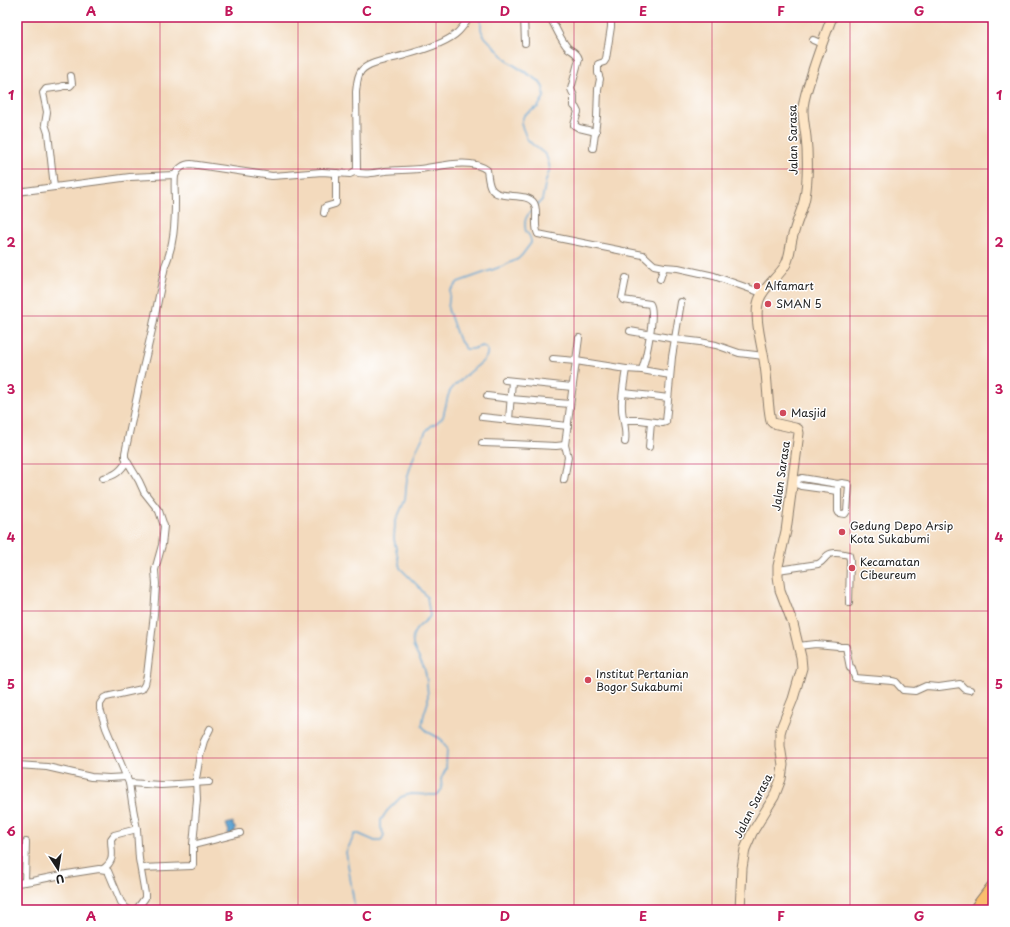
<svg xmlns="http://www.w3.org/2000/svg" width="1010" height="927" viewBox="0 0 1010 927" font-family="'Playpen Sans',sans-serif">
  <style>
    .water { fill: #5ba2d1; stroke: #3c5f76 }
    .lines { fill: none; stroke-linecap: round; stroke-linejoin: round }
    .stream { stroke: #5ba2d1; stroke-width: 1.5 }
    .street-casing { stroke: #887b6c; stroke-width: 8 }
    .secondary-casing { stroke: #887b6c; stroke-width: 11 }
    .primary-casing { stroke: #887b6c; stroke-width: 12 }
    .street { stroke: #fff; stroke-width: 6 }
    .secondary { stroke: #fde5c5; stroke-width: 9 }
    .primary { stroke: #fabe6e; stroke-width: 10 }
    .grid { fill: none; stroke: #c2185b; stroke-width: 1; stroke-opacity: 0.55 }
    .poi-dot { fill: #d1495b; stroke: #fff; stroke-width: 1.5 }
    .labels { text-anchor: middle; stroke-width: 3; stroke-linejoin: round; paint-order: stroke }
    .street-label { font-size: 11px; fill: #1c1c1c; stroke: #fff }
    .poi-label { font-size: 11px; fill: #1c1c1c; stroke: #fff; text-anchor: start }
    .neatline { fill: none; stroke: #c2185b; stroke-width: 1.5 }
    .grid-label { font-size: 13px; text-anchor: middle; font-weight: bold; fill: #c2185b }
  </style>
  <rect width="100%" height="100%" fill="#fff"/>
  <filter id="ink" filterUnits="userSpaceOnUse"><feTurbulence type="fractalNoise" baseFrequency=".025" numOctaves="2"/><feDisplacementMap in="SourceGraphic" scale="8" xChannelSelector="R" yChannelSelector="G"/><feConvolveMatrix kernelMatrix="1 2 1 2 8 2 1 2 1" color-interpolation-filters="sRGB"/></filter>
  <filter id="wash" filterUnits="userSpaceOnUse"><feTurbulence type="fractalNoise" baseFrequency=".012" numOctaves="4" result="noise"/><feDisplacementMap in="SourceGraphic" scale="16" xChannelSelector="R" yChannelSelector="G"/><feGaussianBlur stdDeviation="0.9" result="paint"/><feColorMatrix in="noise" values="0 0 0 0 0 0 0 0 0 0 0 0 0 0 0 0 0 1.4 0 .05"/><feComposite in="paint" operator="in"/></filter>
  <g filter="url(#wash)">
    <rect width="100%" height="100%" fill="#f3dabd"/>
    <path class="water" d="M233 822V826L235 827V833L228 835V833L229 832 226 824Z"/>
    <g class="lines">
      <g class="stream">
        <path d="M481 17V29L483 35 509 62 539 81 544 89V97L538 107 524 115 521 124 527 139 532 144 546 155 549 164 550 169 546 180 542 200 537 205"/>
        <path d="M354 910V903L346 852 355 834H359L375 841H381L384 835 381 828V820L387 811 401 797 410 794 437 795 442 789 441 779 446 769 447 748 441 739 428 732 422 726C423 721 423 716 425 711 426 708 427 705 428 702 428 695 427 678 425 671 422 659 408 647 414 633 417 626 426 622 430 616L427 597 419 587 400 568 394 539 395 523 405 500 407 478 415 453 426 431 431 426 435 424 443 417 448 396 450 391 455 385 483 361C487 357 488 354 487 348L482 346 472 349H466L458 338 448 309 450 291 458 282 503 266 518 259 522 255 531 243C531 238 530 235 526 232 523 220 526 216 534 208"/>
      </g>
    </g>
  </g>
  <g filter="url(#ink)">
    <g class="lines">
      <defs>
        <g id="street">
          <path d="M524 17 525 43"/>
          <path d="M550 17C555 26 561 41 568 48 573 52 577 52 579 59L571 89 574 96V106L576 108 578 112 574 125 579 128 596 132"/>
          <path d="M813 40 822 44"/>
          <path d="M593 148 597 117 598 89 600 79 598 73V64L604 62 606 59 611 27V17"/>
          <path d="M354 172C365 175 374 173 385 171 397 170 408 170 419 169 439 167 470 157 487 170 488 176 488 183 491 188 498 201 526 191 534 203 539 210 533 225 538 234L643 255 654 265 664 267"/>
          <path d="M54 187 48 133 45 124 47 112 43 93 46 89 61 87 63 86H70L72 84 71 76"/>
          <path d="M17 192 130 177 175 175"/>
          <path d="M324 213 325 207 335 204 336 203V173"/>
          <path d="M660 279 664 267 678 268 714 276 762 293"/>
          <path d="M630 331 675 339 700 342 716 345 739 353 764 356"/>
          <path d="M553 359 576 361 579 338"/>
          <path d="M642 370 670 375"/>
          <path d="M505 380 572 387"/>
          <path d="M623 393 653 396 668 398"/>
          <path d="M487 396 511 399 570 404"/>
          <path d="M482 417 568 426"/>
          <path d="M509 420 512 381"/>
          <path d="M624 420H640L663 423 666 422 672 357 681 302"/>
          <path d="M625 442C627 429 623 422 622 410 621 397 624 382 626 369"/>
          <path d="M482 443 512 444 556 446 565 445"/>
          <path d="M649 447 651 422"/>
          <path d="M103 478C115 476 121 471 127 461"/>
          <path d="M564 480 568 457 565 445 576 361 626 369 642 370C646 358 656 313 650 304L623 300 622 298 626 278"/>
          <path d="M792 482 802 478 838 484"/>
          <path d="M792 482 801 486 838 491"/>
          <path d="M842 483 848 484 849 486 847 511 845 514 839 513 838 511V484Z"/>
          <path d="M778 570 818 564C823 562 824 558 828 555 833 551 843 554 849 555L850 560 849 603"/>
          <path d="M798 646 816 644 838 646 839 647H846L850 668H852L855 678 892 681 896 682 903 690 915 691 926 686 939 687 960 684 965 689 970 690"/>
          <path d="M17 765 47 767 91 777 109 778 127 777"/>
          <path d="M129 783 161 785 209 782"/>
          <path d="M193 845 240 833"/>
          <path d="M141 868 192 866 193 865V845L197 799 196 779 200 755 204 741 210 729"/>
          <path d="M103 869C116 860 111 853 111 839L114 835 137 829"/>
          <path d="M25 882 26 842"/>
          <path d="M17 883 32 881 67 874 99 869 106 870 108 871 121 902 126 908 130 910"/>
          <path d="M136 910 145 898V894L139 859 137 829 132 803 129 783 106 728 100 709V704L104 698 106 697 142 689 145 684 147 675 154 614 156 584 155 570 162 545 164 526 159 511 144 492 139 481 127 461 125 457V453L141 377 152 330 165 266C174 245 175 223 175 201 175 193 174 184 175 176 177 169 184 164 191 164L272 176 286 175 322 172 350 174 356 171 357 169 356 92C357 85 357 76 361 71 369 61 394 59 405 55 420 51 447 43 458 32 463 27 466 22 470 17"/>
        </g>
        <path id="secondary" d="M740 910 742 868 745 849 752 833 774 797 781 779 783 765 780 746V733L782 726 793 699 802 668 801 657 793 624 780 590 778 576V566L786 531 799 433 798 429 795 428 773 423 771 421C767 403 768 384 765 366 763 348 753 317 759 300 764 286 779 277 786 264 791 254 790 242 794 232 797 220 803 209 805 197 808 180 808 154 806 137 805 128 803 119 803 110 803 100 807 90 810 80 816 59 824 38 832 17"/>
        <g id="primary">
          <path d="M974 910 993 885"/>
          <path d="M983 910 993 897"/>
        </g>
      </defs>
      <use href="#street" class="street-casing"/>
      <use href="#secondary" class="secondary-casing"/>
      <use href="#primary" class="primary-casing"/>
      <use href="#street" class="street"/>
      <use href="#secondary" class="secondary"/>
      <use href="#primary" class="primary"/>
    </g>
  </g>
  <path class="grid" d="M160 17V910M298 17V910M436 17V910M574 17V910M712 17V910M850 17V910M17 169H993M17 316H993M17 464H993M17 611H993M17 758H993"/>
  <g class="poi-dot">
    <circle cx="757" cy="286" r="4"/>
    <circle cx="768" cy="304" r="4"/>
    <circle cx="783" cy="413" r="4"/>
    <circle cx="842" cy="532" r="4"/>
    <circle cx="852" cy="568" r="4"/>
    <circle cx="588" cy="680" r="4"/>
  </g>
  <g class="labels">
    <g class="street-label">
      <text transform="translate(793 140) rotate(-91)" y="4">Jalan Sarasa</text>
      <text transform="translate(781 476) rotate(-82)" y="4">Jalan Sarasa</text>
      <text transform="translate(753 806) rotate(-63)" y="4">Jalan Sarasa</text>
    </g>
    <g class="poi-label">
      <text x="765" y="290">Alfamart</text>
      <text x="776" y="308">SMAN 5</text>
      <text x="791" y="417">Masjid</text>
      <text x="850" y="530">Gedung Depo Arsip<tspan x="850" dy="13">Kota Sukabumi</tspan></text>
      <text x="860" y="566">Kecamatan<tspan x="860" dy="13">Cibeureum</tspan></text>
      <text x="596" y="678">Institut Pertanian<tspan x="596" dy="13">Bogor Sukabumi</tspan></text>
    </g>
  </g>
  <rect width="1010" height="927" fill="none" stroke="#fff" stroke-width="44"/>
  <g transform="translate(58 869) rotate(168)" stroke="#ffffff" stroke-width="3" paint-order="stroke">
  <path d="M0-3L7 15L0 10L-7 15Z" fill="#1c1c1c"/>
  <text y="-6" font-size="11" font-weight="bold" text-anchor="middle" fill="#1c1c1c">U</text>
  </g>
  <rect x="22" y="22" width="966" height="883" class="neatline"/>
  <g class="grid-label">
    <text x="91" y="16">A</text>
    <text x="229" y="16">B</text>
    <text x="367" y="16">C</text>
    <text x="505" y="16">D</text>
    <text x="643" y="16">E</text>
    <text x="781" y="16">F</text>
    <text x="919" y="16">G</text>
    <text x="11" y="100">1</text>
    <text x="999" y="100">1</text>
    <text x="11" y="247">2</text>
    <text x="999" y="247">2</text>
    <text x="11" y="394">3</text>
    <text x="999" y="394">3</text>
    <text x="11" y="542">4</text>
    <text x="999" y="542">4</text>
    <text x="11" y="689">5</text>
    <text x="999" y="689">5</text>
    <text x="11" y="836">6</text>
    <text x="999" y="836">6</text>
    <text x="91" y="921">A</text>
    <text x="229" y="921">B</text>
    <text x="367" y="921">C</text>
    <text x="505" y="921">D</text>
    <text x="643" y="921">E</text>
    <text x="781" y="921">F</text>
    <text x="919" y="921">G</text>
  </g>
</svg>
